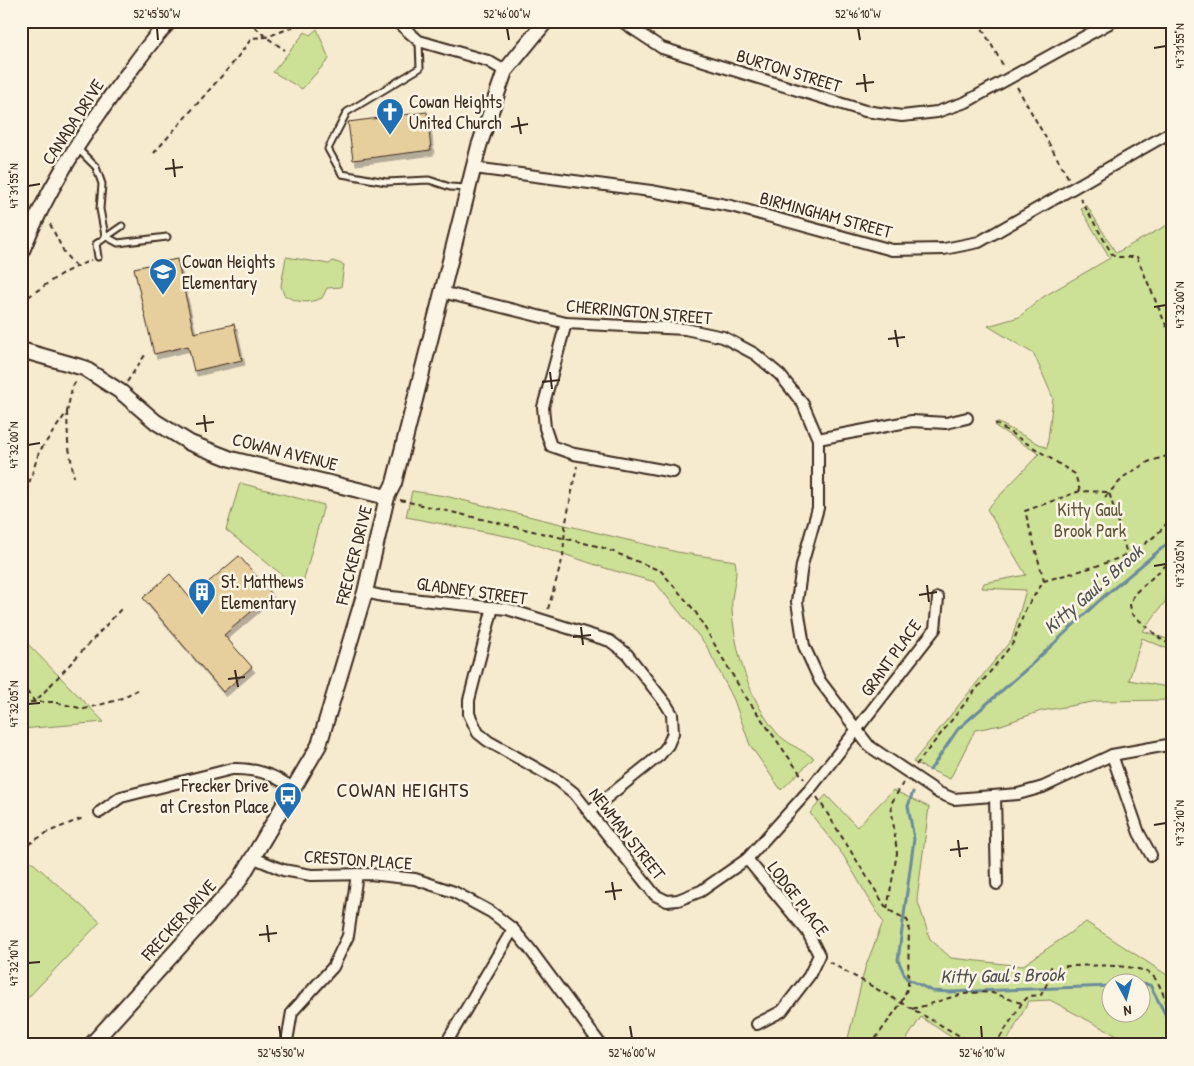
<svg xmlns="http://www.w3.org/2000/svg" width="1194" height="1066" viewBox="0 0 1194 1066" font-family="'Patrick Hand',sans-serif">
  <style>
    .green { fill: #cde196; stroke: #84865a; fill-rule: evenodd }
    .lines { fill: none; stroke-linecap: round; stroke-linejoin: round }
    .stream { stroke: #6c8b9a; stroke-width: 3 }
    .building { fill: #e7cf9d; stroke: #3b2a1e; filter: url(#shadow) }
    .lane-casing { stroke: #3b2a1e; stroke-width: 9 }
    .street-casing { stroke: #3b2a1e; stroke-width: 14 }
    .secondary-casing { stroke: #3b2a1e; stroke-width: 18 }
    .path { stroke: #3b2a1e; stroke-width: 2; stroke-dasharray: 5 4; stroke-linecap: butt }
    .lane { stroke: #fcf5e5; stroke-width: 5 }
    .street { stroke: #fcf5e5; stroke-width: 10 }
    .secondary { stroke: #fcf5e5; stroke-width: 14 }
    .ticks { fill: none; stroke: #3b2a1e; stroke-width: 2 }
    .labels { text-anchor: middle; stroke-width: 5; stroke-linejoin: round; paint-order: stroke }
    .street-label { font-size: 18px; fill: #3b2a1e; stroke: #fcf5e5 }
    .poi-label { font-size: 18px; fill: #3b2a1e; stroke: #fcf5e5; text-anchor: start }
    .park-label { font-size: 18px; fill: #60583c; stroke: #fcf5e5 }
    .water-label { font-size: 19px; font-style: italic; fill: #505252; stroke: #fcf5e5 }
    .quarter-label { font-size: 20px; letter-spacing: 1px; fill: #3b2a1e; stroke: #fcf5e5 }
    .neatline { fill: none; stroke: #3b2a1e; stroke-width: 2 }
    .ticks-label { font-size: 12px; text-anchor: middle; fill: #3b2a1e }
  </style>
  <defs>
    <filter id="shadow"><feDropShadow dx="3" dy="5" stdDeviation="0" flood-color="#0004"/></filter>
  </defs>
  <rect width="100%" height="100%" fill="#f6eacf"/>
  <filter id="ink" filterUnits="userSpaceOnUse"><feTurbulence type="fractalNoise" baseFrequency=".02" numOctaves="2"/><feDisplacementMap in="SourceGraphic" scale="10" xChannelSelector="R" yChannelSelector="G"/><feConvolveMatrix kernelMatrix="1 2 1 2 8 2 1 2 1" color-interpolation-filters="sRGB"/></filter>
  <g filter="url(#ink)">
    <g class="green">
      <path d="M317 29 329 59 302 89 273 72 305 32 310 35Z"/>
      <path d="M1087 206 1116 253 1173 222V591L1143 631 1173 641V651L1142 638 1129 680 1173 688V700L1098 701 1041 711 1001 725 975 730 950 779 913 762 1012 639 1026 590 982 588 984 583 1026 575 987 509 1039 454 995 426 997 422 1047 448 1053 398 1034 354 988 326 1019 317 1043 297 1110 258 1081 209Z"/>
      <path d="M286 257 329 264 333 261 344 265 341 287 327 288 322 298C307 304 298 303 284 295L281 286Z"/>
      <path d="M240 483 324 505 301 590 226 530Z"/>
      <path d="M412 491 445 496 677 552 735 561C739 577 730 594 732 610 735 652 749 699 776 732 784 742 802 750 814 758L781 790 750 745 734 700 706 645 655 582 608 569 516 538 406 517Z"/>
      <path d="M21 637 104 722 21 729Z"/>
      <path d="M893 790 929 807 917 899 930 939 951 958 1022 966 1086 922 1173 979V1045H1134L1050 1000 1029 1001 1005 1045H963L921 1017 903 1045H844L848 1039 865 968 883 922 843 855 810 813 826 795 857 827ZM1112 984H1142V1014H1112Z"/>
      <path d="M21 843 25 856 100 922 21 1005Z"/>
    </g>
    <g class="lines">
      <g class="stream">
        <path d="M930 770 958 729 1030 666 1102 598 1173 539"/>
        <path d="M913 792 908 806 914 839 898 960 906 978 932 991 950 992 1112 986"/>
        <path d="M1142 984 1150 985 1173 1029"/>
      </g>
    </g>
    <g class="building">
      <path d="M427 112 431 150 353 160 348 122Z"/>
      <path d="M177 259 194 333 234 324 242 360 194 371 188 346 154 354 134 268Z"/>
      <path d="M239 556 272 594 224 635 252 667 223 692 143 598 170 574 190 598Z"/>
    </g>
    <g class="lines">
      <defs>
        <g id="lane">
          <path d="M419 42 420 68 347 112 328 149 342 174 386 182 429 180 450 187 467 188"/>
          <path d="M77 148 96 167 102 184 100 209 105 236 118 243 167 237"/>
          <path d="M98 257 96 244 122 226"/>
        </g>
        <g id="street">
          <path d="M396 21 419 41 488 61 505 71"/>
          <path d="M621 21 662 48 865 111 902 116 937 112 966 102 1113 21"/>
          <path d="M474 168 651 191 731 206 892 250 944 249 979 242 1173 131"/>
          <path d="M442 292 566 323 685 329 723 337 755 354 780 375 803 404 818 439V508L802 565 797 602 804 646 820 681 869 746 939 793 954 799 1018 794 1043 787 1112 755 1173 744"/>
          <path d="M566 323 543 407 545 428 551 446 574 454 673 472"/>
          <path d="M818 439 912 421 946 423 967 418"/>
          <path d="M365 592 382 596 507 609 610 641 627 654 666 704 672 714 673 733 668 745 660 755 590 811"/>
          <path d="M493 607 469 700V714L478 733 488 741 559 781 574 793 655 895 667 901 678 900 701 891 747 859 811 788 935 629 938 598"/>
          <path d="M1112 755 1139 833 1151 855"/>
          <path d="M995 797 997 884"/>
          <path d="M100 812 121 797 232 769C254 768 276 775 293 789"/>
          <path d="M254 858 283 870 311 875 370 874 415 879 454 892 491 912 513 929 529 948 601 1045"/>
          <path d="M747 859 807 931 819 955 809 976 782 1011 757 1024"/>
          <path d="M287 1041 292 1012 333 967 348 936 357 874"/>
          <path d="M445 1045 513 929"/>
        </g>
        <g id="secondary">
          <path d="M21 253C47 188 87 127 129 72 142 54 154 37 170 21"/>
          <path d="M21 350 84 368 121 392 156 422 190 443 231 459 387 497"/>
          <path d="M91 1045 239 881 319 745 365 592 387 497 394 483 479 146 505 71 546 21"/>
        </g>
      </defs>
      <use href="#lane" class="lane-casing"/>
      <use href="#street" class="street-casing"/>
      <use href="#secondary" class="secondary-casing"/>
      <g class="path">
        <path d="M248 21 266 37 285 50"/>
        <path d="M978 21 1004 67"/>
        <path d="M1017 87 1069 179"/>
        <path d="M154 153 233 63 252 38 266 37 310 21"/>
        <path d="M1080 198 1112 254 1115 257H1137L1173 342"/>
        <path d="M50 224 65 254 76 267"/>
        <path d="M21 302 61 274 91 260"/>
        <path d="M127 382 145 355"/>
        <path d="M67 412 68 442 74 477"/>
        <path d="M995 423 1075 474 1080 491"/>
        <path d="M1105 497 1125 476 1148 462 1173 454"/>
        <path d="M400 500 601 547 661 571 695 611 743 693 804 779"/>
        <path d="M21 509 39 452 67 412 72 388 77 379"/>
        <path d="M1173 559 1134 594 1130 605 1132 614 1163 641 1173 645"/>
        <path d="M1044 581 1025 511 1080 491 1109 492 1127 554"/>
        <path d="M548 609 563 557 565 527 577 466"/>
        <path d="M21 684 35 702 122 608"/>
        <path d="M21 702H54L84 709 118 700 137 690"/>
        <path d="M916 765 1013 643 1026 608 1044 581C1090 567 1146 559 1173 514"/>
        <path d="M817 797 887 909 907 920 909 924 908 987 901 1003 871 1045"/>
        <path d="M21 849 48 832 83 818"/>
        <path d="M887 909 897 853 891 804 903 783"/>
        <path d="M829 962 976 1045"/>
        <path d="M912 1009C939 1003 963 989 992 993 1002 995 1012 1001 1022 1003L1029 996 1041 995 1049 980 1051 967C1074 966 1138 961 1153 976 1163 987 1164 1002 1173 1014"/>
        <path d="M975 1043 997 1042 1022 1003"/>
      </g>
      <use href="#lane" class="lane"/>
      <use href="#street" class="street"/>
      <use href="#secondary" class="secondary"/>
    </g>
  </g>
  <path class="ticks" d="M157 28 158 40M507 28 509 40M858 28 860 40M1154 48 1166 46M864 74 866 92M856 84 874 82M518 117 521 134M511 127 528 124M173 159 175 177M165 169 183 167M28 186 40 184M1154 307 1166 305M895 330 898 347M888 339 905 337M550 372 552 389M542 382 560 380M204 415 206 432M196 424 214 422M28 445 40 443M1154 566 1166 564M927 585 929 602M919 595 937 592M581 627 583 645M573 637 591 635M235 670 238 687M228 679 245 677M28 704 40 703M1154 825 1166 823M958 840 960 857M950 850 968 848M612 882 615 900M605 892 622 890M267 925 269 942M259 935 277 933M28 963 40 962M279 1026 281 1038M630 1026 632 1038M981 1026 982 1038"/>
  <defs>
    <symbol id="church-pin" viewBox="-11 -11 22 30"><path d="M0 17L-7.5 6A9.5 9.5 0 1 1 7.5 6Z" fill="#1f6fb2" stroke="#fcf5e5"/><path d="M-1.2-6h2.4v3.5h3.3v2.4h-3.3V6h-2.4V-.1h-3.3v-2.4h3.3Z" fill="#fff"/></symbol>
    <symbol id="school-pin" viewBox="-11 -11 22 30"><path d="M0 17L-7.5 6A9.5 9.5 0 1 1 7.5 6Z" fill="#1f6fb2" stroke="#fcf5e5"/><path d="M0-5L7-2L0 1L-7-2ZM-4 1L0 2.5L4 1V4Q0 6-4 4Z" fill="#fff"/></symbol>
    <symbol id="building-pin" viewBox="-11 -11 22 30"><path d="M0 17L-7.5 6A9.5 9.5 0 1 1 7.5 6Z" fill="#1f6fb2" stroke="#fcf5e5"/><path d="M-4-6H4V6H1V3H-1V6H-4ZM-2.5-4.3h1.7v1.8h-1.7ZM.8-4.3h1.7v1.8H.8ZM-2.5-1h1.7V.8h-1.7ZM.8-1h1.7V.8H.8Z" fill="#fff"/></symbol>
    <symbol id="bus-pin" viewBox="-11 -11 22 30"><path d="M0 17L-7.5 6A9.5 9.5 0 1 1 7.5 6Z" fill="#1f6fb2" stroke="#fcf5e5"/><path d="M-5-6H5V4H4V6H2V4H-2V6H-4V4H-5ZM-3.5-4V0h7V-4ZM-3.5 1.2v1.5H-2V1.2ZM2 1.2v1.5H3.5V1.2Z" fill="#fff"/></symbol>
  </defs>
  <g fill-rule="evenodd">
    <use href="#church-pin" x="374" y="96" width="32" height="43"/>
    <use href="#school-pin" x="147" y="256" width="32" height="43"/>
    <use href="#building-pin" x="186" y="576" width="32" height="43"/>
    <use href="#bus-pin" x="272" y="780" width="32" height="43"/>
  </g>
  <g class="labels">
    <g class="street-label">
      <text transform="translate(789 71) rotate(17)" y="6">BURTON STREET</text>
      <text transform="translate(73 122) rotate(-57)" y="6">CANADA DRIVE</text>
      <text transform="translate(826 215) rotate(15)" y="6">BIRMINGHAM STREET</text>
      <text transform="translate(639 312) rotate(5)" y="6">CHERRINGTON STREET</text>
      <text transform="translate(285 452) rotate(14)" y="6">COWAN AVENUE</text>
      <text transform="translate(354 555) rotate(-76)" y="6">FRECKER DRIVE</text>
      <text transform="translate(472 591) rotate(8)" y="6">GLADNEY STREET</text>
      <text transform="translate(891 658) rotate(-54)" y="6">GRANT PLACE</text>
      <text transform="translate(627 834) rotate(52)" y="6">NEWMAN STREET</text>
      <text transform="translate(358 860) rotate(4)" y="6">CRESTON PLACE</text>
      <text transform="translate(798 899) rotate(53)" y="6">LODGE PLACE</text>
      <text transform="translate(179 920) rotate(-48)" y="6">FRECKER DRIVE</text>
    </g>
    <g class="poi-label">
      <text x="409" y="108">Cowan Heights<tspan x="409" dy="21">United Church</tspan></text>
      <text x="182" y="268">Cowan Heights<tspan x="182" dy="21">Elementary</tspan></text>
      <text x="221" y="588">St. Matthews<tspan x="221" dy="21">Elementary</tspan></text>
      <text x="269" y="792" text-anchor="end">Frecker Drive<tspan x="269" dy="21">at Creston Place</tspan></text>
    </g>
    <g class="park-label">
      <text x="1090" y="516">Kitty Gaul<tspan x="1090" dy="21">Brook Park</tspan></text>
    </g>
    <g class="water-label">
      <text transform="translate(1093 589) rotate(-41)" y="7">Kitty Gaul's Brook</text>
      <text transform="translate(1002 975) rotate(-1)" y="7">Kitty Gaul's Brook</text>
    </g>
    <g class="quarter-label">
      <text x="403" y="797">COWAN HEIGHTS</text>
    </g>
  </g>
  <rect width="1194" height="1066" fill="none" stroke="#fcf5e5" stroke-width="55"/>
  <g transform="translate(1126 998) rotate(173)"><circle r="24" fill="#fcf5e5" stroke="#afa495"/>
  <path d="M0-4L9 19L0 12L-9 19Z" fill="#1f6fb2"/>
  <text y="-8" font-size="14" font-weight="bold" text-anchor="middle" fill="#3b2a1e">N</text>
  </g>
  <rect x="28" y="28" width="1138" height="1010" class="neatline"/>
  <g class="ticks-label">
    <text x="157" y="18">52°45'50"W</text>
    <text x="507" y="18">52°46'00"W</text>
    <text x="858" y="18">52°46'10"W</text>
    <text transform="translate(1180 46) rotate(-90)" y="4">47°31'55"N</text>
    <text transform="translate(14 186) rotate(-90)" y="4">47°31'55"N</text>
    <text transform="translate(1180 305) rotate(-90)" y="4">47°32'00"N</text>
    <text transform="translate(14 445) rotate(-90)" y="4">47°32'00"N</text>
    <text transform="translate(1180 564) rotate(-90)" y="4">47°32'05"N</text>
    <text transform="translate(14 704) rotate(-90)" y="4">47°32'05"N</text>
    <text transform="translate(1180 823) rotate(-90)" y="4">47°32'10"N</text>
    <text transform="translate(14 963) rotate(-90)" y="4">47°32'10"N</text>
    <text x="281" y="1057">52°45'50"W</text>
    <text x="632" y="1057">52°46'00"W</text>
    <text x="982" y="1057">52°46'10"W</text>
  </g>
</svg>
